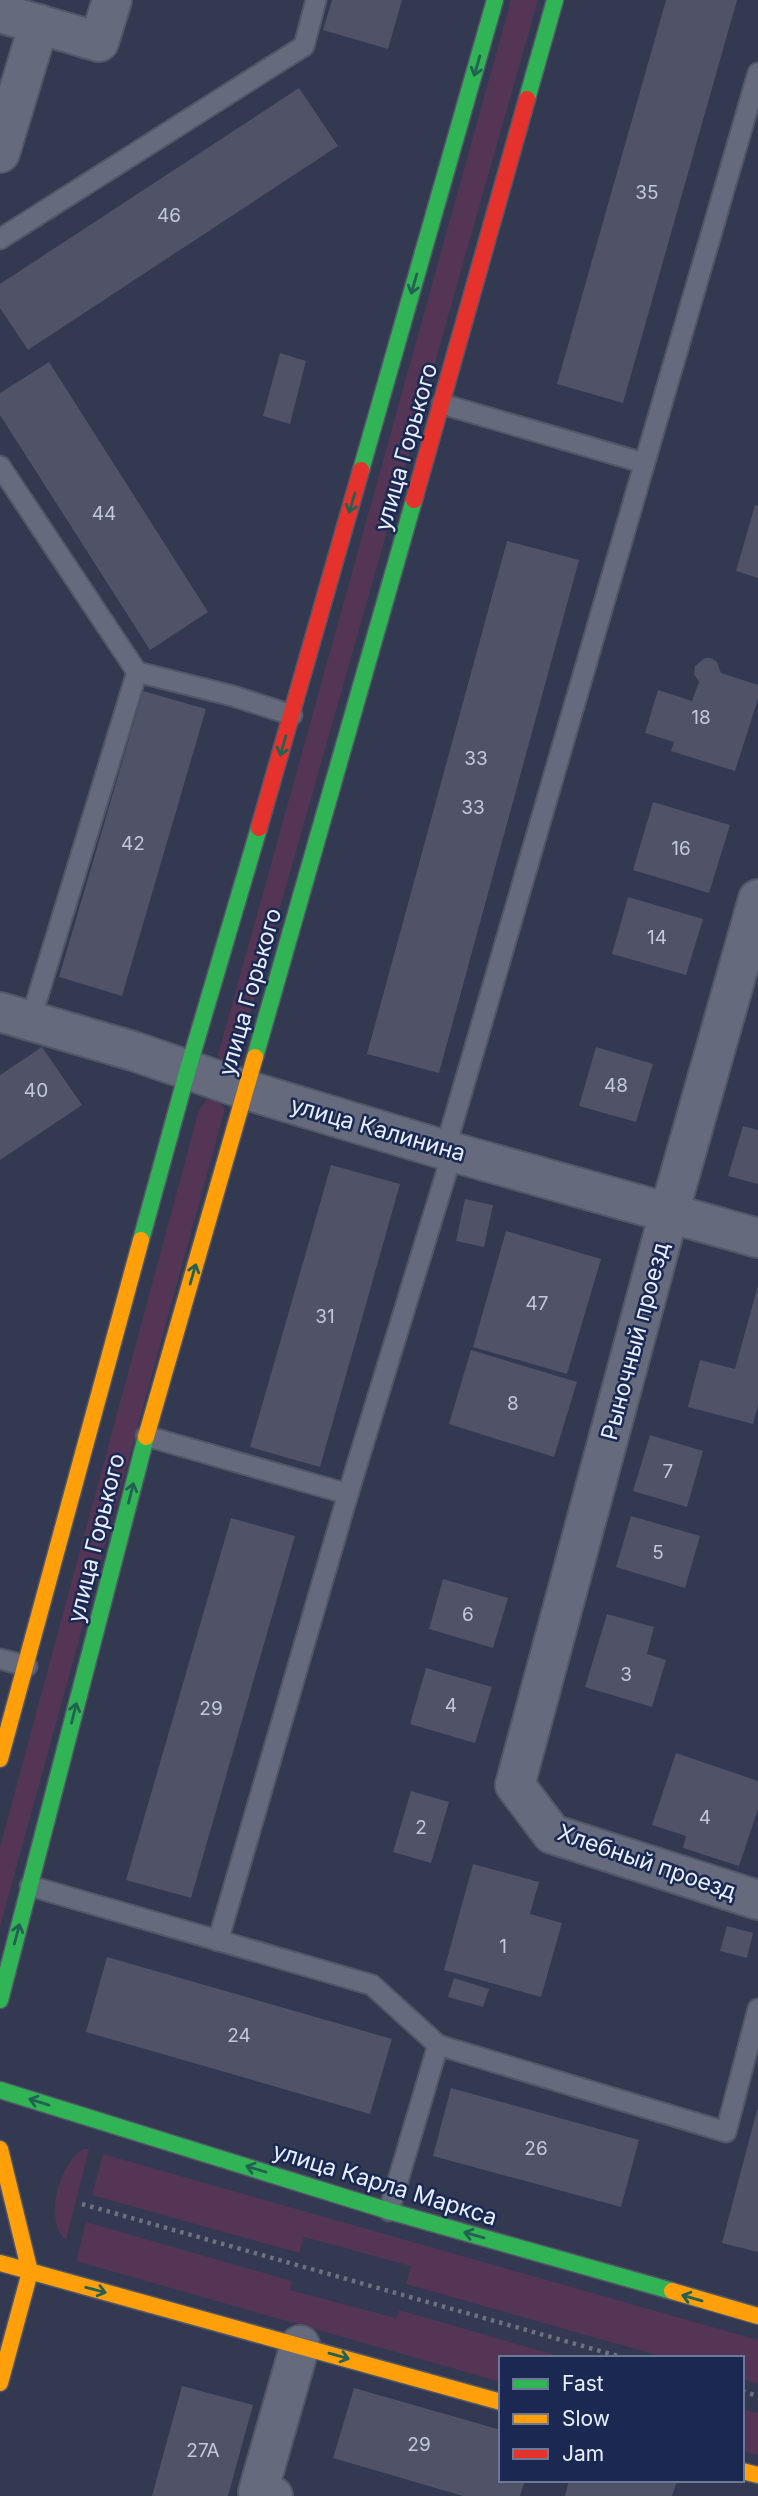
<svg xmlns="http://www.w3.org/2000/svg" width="758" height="2496" viewBox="0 0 758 2496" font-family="Inter,sans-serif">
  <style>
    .green { fill: #543556 }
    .building { fill: #505268 }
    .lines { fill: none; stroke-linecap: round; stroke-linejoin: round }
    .lane-casing { stroke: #525768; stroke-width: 23 }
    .street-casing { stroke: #525768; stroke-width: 42 }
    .fast-casing { stroke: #525768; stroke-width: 19 }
    .slow-casing { stroke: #525768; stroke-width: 19 }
    .jam-casing { stroke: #525768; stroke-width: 19 }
    .path { stroke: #6d7281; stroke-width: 4.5; stroke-dasharray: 3.5 5; stroke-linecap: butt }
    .lane { stroke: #656b7d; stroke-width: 19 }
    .street { stroke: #656b7d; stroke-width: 38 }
    .fast { stroke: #30b455; stroke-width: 16 }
    .slow { stroke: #ff9f0a; stroke-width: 16 }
    .jam { stroke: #e5322d; stroke-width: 16 }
    .oneway { stroke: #236153 }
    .labels { text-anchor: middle; stroke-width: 5; stroke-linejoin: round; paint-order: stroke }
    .number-label { font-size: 19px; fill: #c2c8d9 }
    .street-label { font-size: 23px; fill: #e8efff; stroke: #1b2952 }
  </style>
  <rect width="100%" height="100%" fill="#323950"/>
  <g class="green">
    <path d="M511 0H538L237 1059 232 1064C224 1066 221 1062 218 1055Z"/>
    <path d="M206 1100H217L225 1109 0 1927V1847L199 1110Z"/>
    <path d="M83 2149H89L66 2240C43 2221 59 2163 83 2149Z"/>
    <path d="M103 2154 758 2340V2384L742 2379V2358H667L406 2284 411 2266 304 2237 299 2253 92 2195Z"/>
    <path d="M86 2222 292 2281 290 2290 396 2318 399 2310 565 2358H501V2382L76 2261Z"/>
    <path d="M742 2409 758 2413V2455L742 2451Z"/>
  </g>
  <g class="building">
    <path d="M332 0H402L388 49 323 30Z"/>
    <path d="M666 0H737L623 403 557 384Z"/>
    <path d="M299 88 338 146 28 350 0 308V284Z"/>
    <path d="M280 353 306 361 290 424 263 416Z"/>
    <path d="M49 362 208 612 150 650 0 415V393Z"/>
    <path d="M755 505 758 506V578L736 571Z"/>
    <path d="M507 541 579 560 439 1073 367 1054Z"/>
    <path d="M705 658H711L717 662 721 673 758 685V699L735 771 671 751 674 742 645 733 658 690 692 701 699 682 694 674 695 666Z"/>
    <path d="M143 691 206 709 122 996 59 977Z"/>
    <path d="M653 802 730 825 709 893 633 870Z"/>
    <path d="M628 897 703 919 686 975 612 954Z"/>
    <path d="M42 1047 82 1105 0 1160V1075Z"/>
    <path d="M596 1047 653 1064 636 1122 579 1106Z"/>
    <path d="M743 1126 758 1130V1184L728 1176Z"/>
    <path d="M331 1165 400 1184 320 1467 250 1447Z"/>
    <path d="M465 1199 493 1205 484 1247 456 1241Z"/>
    <path d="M506 1231 601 1259 567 1374 473 1347Z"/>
    <path d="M758 1285V1405L753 1424 688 1407 700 1360 735 1369Z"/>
    <path d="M471 1350 577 1382 554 1457 449 1424Z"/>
    <path d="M650 1435 703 1451 687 1507 633 1491Z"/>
    <path d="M631 1516 700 1536 685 1588 616 1567Z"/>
    <path d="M231 1518 295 1536 191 1898 126 1880Z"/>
    <path d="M443 1579 508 1598 493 1648 429 1629Z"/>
    <path d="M607 1614 654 1627 647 1654 666 1660 652 1707 585 1687Z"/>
    <path d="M426 1668 492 1687 475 1743 410 1724Z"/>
    <path d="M676 1753 758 1781V1809L739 1866 683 1848 686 1836 652 1825Z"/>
    <path d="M411 1791 449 1802 431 1863 393 1852Z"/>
    <path d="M473 1864 539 1882 530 1914 562 1923 541 1997 444 1970Z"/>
    <path d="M727 1926 753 1933 747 1958 720 1951Z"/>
    <path d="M107 1957 392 2039 370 2114 86 2032Z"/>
    <path d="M454 1978 489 1989 483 2007 448 1997Z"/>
    <path d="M451 2088 639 2140 621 2207 433 2156Z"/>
    <path d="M757 2110H758V2252L722 2243Z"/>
    <path d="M182 2386 253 2405 228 2496H152Z"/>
    <path d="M354 2388 501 2430V2480H525L520 2496H463L333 2458Z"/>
    <path d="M569 2480H673L677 2481 672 2496H565Z"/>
  </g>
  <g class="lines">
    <defs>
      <g id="lane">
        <path d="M0 239 304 46 316 0"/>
        <path d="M442 404 644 463"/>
        <path d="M0 466 137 672 30 1022"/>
        <path d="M137 672 233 696 292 715"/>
        <path d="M445 1150 758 73"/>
        <path d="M146 1436 348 1494"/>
        <path d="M0 1659 27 1666"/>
        <path d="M30 1886 372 1985 438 2045"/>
        <path d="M218 1941 348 1494 453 1151"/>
        <path d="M389 2211 438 2045 726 2132 758 2009"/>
      </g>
      <g id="street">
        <path d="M0 13 99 42 112 0"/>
        <path d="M0 153 39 24"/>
        <path d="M758 899 669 1213 515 1785 552 1834 758 1900"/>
        <path d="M0 1012 133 1051 246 1090 445 1150 758 1238"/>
        <path d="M273 2496 258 2492 300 2345"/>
      </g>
      <g id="fast">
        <path d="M527 99 555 0"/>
        <path d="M361 470 495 0"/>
        <path d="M255 1057 414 500"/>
        <path d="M141 1240 188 1069 259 828"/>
        <path d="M0 2000 146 1437"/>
        <path d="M0 2090 389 2211 672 2291"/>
      </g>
      <g id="slow">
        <path d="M146 1437 255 1057"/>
        <path d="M0 1759 141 1240"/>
        <path d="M0 2149 30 2272 0 2383"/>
        <path d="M0 2263 501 2402"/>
        <path d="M672 2291 758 2316"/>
        <path d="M742 2471 758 2475"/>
      </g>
      <g id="jam">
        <path d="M414 500 527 99"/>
        <path d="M259 828 361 470"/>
      </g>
    </defs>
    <use href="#lane" class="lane-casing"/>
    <use href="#street" class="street-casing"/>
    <use href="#fast" class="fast-casing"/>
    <use href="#slow" class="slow-casing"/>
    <use href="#jam" class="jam-casing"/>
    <g class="path">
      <path d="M82 2204 625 2358"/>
      <path d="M742 2391 758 2396"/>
    </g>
    <use href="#lane" class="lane"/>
    <use href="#street" class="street"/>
    <use href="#fast" class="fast"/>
    <use href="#slow" class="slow"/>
    <use href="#jam" class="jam"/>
  </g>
  <defs><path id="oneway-shaft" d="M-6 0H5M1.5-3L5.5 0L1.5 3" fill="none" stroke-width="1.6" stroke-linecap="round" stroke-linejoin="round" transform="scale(1.75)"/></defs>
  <g class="oneway">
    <use href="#oneway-shaft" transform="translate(477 66) rotate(106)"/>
    <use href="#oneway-shaft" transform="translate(414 284) rotate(106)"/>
    <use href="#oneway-shaft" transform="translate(352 503) rotate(106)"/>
    <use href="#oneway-shaft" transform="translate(283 746) rotate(106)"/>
    <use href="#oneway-shaft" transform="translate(193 1274) rotate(-74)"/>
    <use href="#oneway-shaft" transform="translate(131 1493) rotate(-76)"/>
    <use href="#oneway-shaft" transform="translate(74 1713) rotate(-76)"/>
    <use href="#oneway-shaft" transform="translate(17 1934) rotate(-75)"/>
    <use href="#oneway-shaft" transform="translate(39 2102) rotate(-163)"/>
    <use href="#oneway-shaft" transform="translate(256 2169) rotate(-163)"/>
    <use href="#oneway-shaft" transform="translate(474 2235) rotate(-164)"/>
    <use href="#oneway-shaft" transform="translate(96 2290) rotate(15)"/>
    <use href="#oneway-shaft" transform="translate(692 2298) rotate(-164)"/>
    <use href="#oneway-shaft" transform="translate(339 2356) rotate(16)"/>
  </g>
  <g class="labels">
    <g class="number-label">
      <text x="647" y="199">35</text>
      <text x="169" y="222">46</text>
      <text x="104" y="520">44</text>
      <text x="701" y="724">18</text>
      <text x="476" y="765">33</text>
      <text x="473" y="814">33</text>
      <text x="133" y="850">42</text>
      <text x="681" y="855">16</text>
      <text x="657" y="944">14</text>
      <text x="616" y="1092">48</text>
      <text x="36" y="1097">40</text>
      <text x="537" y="1310">47</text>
      <text x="325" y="1323">31</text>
      <text x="513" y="1410">8</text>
      <text x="668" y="1478">7</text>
      <text x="658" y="1559">5</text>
      <text x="468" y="1621">6</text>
      <text x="626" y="1681">3</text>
      <text x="451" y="1712">4</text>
      <text x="211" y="1715">29</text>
      <text x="705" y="1824">4</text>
      <text x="421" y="1834">2</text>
      <text x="503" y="1953">1</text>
      <text x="239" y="2042">24</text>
      <text x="536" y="2155">26</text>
      <text x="419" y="2451">29</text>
      <text x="203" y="2457">27А</text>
    </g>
    <g class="street-label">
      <text transform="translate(406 447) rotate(-74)" y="8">улица Горького</text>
      <text transform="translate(250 992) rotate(-74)" y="8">улица Горького</text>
      <text transform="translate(378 1129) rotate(16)" y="8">улица Калинина</text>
      <text transform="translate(635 1341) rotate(-75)" y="8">Рыночный проезд</text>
      <text transform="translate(96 1538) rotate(-76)" y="8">улица Горького</text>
      <text transform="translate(647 1862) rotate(19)" y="8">Хлебный проезд</text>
      <text transform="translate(385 2184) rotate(17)" y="8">улица Карла Маркса</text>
    </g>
  </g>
  <rect x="499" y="2356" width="245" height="126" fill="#1b2952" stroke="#6d7897" stroke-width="2"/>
  <rect x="513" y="2379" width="35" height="10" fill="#30b455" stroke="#6d7897" stroke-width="2"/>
  <text x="562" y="2391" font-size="21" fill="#e8efff">Fast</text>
  <rect x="513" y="2414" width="35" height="10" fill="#ff9f0a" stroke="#6d7897" stroke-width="2"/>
  <text x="562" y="2426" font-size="21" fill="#e8efff">Slow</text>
  <rect x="513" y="2449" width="35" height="10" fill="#e5322d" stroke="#6d7897" stroke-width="2"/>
  <text x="562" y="2461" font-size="21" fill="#e8efff">Jam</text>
</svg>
